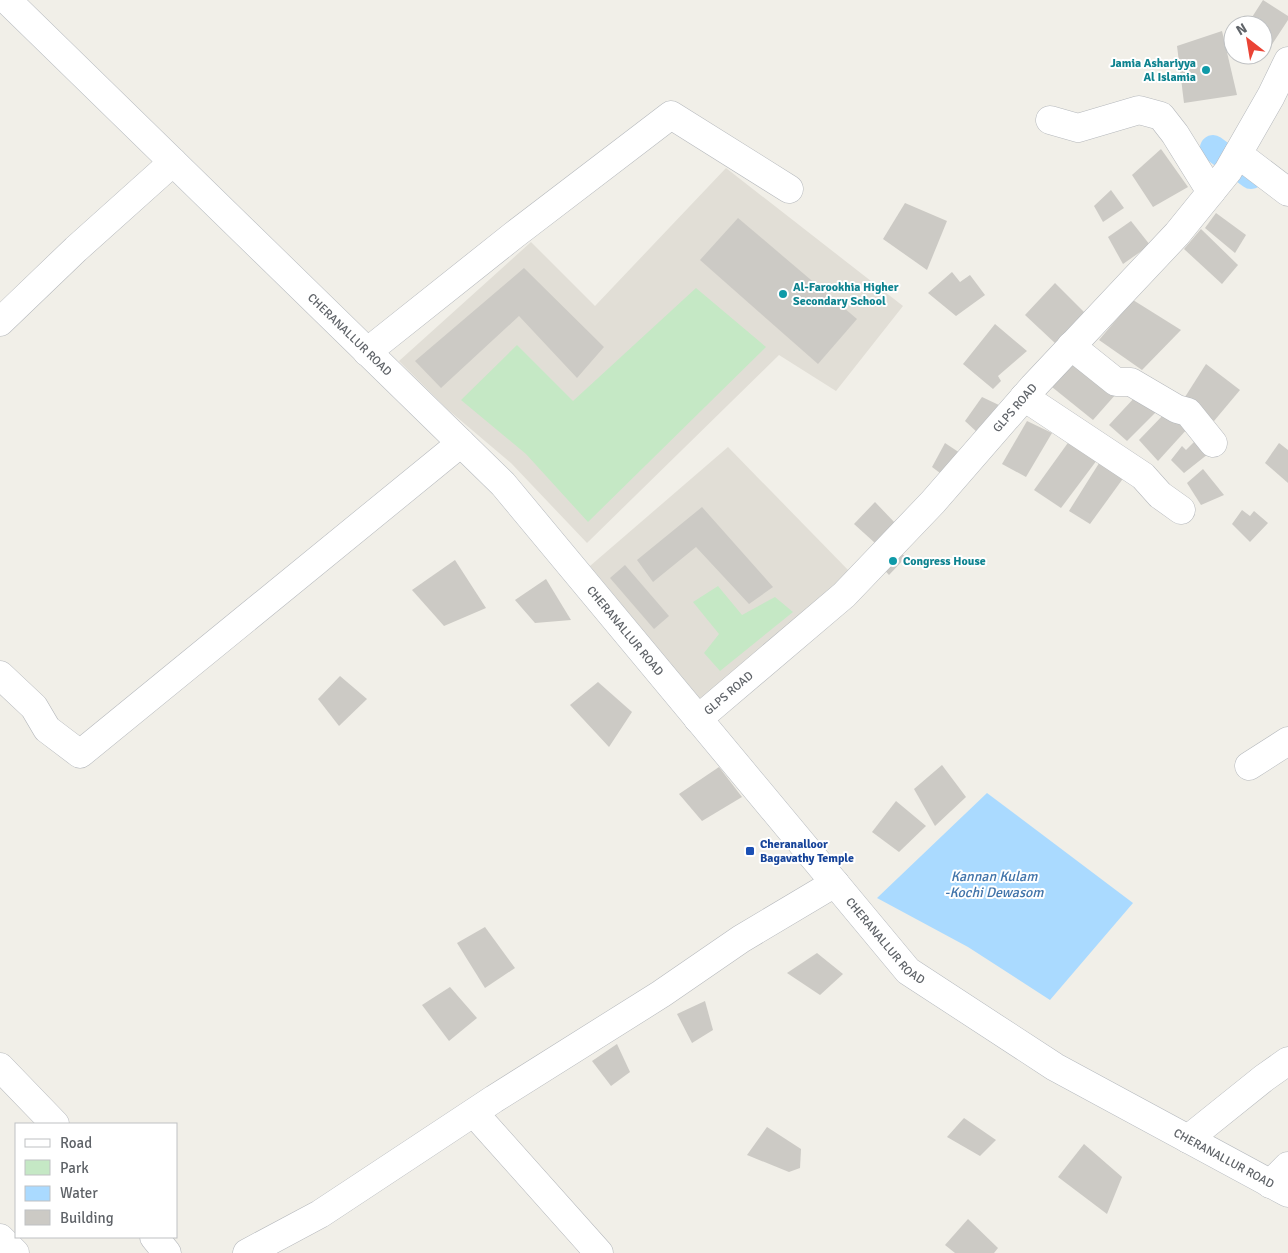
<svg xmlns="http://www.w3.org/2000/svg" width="1288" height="1253" viewBox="0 0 1288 1253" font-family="Signika,sans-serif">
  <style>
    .education { fill: #e1ded6 }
    .green { fill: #c5e8c5 }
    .water { fill: #aadaff }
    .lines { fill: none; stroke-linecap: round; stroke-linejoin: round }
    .canal { stroke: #aadaff; stroke-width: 26 }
    .building { fill: #cccac5 }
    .street-casing { stroke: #b5b8bc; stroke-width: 29 }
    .secondary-casing { stroke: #b6babf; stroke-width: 29 }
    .street { stroke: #fff; stroke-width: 28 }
    .secondary { stroke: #fff; stroke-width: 28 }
    .culture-dot { fill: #0f9aa8; stroke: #fff; stroke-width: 2 }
    .transit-dot { fill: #1a4fb4; stroke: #fff; stroke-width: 2 }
    .labels { text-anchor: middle; stroke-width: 4; stroke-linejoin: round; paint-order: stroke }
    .culture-label { font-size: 12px; font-weight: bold; fill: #0d838f; stroke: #fff; text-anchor: start }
    .street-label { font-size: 12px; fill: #5f6368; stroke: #fff }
    .transit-label { font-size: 12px; font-weight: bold; fill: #164399; stroke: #fff; text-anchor: start }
    .water-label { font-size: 14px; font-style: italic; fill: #4174aa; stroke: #fff }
  </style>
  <rect width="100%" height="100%" fill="#f1efe8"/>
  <g class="education">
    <path d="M726 168 903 306 836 391 779 355 587 543 511 463 446 408 399 361 531 242 595 306Z"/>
    <path d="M728 447 851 573 701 701 590 566Z"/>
  </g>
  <g class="green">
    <path d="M696 288 766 347 588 522 526 454 461 400 517 345 573 401Z"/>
    <path d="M718 586 742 615 775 597 793 612 720 671 704 653 719 634 693 602Z"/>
  </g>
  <path class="water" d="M987 793 1133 903 1050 1000 968 947 877 898Z"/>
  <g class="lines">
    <path class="canal" d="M1213 148 1251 176"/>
  </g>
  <g class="building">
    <path d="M1263 0 1288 16V20L1265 55 1263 54V25H1247Z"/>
    <path d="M1222 31 1237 95 1184 103 1177 46Z"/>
    <path d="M1161 149 1188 187 1153 207 1132 175Z"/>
    <path d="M1111 190 1124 208 1103 222 1094 206Z"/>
    <path d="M905 203 947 221 927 270 883 239Z"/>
    <path d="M1216 213 1246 235 1235 253 1205 228Z"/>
    <path d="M738 218 857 319 818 364 700 260Z"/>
    <path d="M1131 221 1150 245 1123 264 1108 237Z"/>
    <path d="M1201 229 1238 265 1222 284 1184 249Z"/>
    <path d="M524 268 604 347 577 378 519 316 441 388 415 361Z"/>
    <path d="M952 272 960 282 970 275 985 295 956 316 928 293Z"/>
    <path d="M1055 283 1085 313 1056 344 1025 315Z"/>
    <path d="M1133 300 1181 330 1142 370 1099 340Z"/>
    <path d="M995 324 1027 351 998 376 1001 381 993 389 963 364Z"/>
    <path d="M1073 359 1116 394 1093 420 1052 387Z"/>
    <path d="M1206 364 1240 390 1214 421 1185 397Z"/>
    <path d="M1136 396 1159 409 1127 441 1109 425Z"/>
    <path d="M982 397 1001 406 978 433 965 421Z"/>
    <path d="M1167 411 1188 428 1158 461 1139 440Z"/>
    <path d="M1027 421 1052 433 1026 477 1002 464Z"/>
    <path d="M1070 440 1100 456 1061 508 1034 490Z"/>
    <path d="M1194 442 1208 454 1184 473 1171 460 1182 446 1186 450Z"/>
    <path d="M945 443 960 453 944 476 932 467Z"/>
    <path d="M1279 443 1288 450V483L1265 463Z"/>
    <path d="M1101 460 1127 473 1090 524 1069 511Z"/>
    <path d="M1203 469 1224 495 1201 505 1187 483Z"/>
    <path d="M875 502 896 524 875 543 854 524Z"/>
    <path d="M702 507 773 587 749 604 696 547 653 582 637 560Z"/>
    <path d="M1242 510 1250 516 1254 511 1268 523 1250 542 1232 524Z"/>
    <path d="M893 547 906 557 889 575 879 564Z"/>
    <path d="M455 560 486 608 444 626 412 590Z"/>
    <path d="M625 565 669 616 654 629 610 578Z"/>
    <path d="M546 579 571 620 535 623 515 600Z"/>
    <path d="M340 676 367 699 339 726 318 699Z"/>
    <path d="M598 682 632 712 609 747 570 705Z"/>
    <path d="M942 765 966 797 935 826 914 789Z"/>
    <path d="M719 767 742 797 702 821 679 794Z"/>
    <path d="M896 801 926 826 899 852 872 832Z"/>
    <path d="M485 927 515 968 485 988 457 943Z"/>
    <path d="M817 953 843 974 820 995 787 973Z"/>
    <path d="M450 987 477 1018 449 1041 422 1005Z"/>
    <path d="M705 1001 713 1030 692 1043 677 1014Z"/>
    <path d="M617 1044 630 1072 611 1086 592 1061Z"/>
    <path d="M964 1118 996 1140 980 1156 947 1137Z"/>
    <path d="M767 1127 801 1149 800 1168 789 1172 747 1155Z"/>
    <path d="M1084 1144 1122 1177 1107 1214 1058 1177Z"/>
    <path d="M968 1219 998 1248 994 1253H955L945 1245Z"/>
  </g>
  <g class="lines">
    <defs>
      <g id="street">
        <path d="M1050 120 1078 128 1139 110 1161 116 1175 134 1211 192"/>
        <path d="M1238 154 1288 192"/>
        <path d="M0 322 76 249 173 162"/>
        <path d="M1071 346 1116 382H1131L1177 409 1188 412 1213 443"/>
        <path d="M367 352 514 235 671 115 789 189"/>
        <path d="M1024 397 1143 476 1160 495 1181 510"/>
        <path d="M0 675 34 707 47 729 80 754 461 443"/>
        <path id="s1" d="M698 719 844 595 933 502 1033 387 1177 234 1228 171 1271 96 1288 61"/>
        <path d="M1249 766 1288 741"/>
        <path d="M0 1067 55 1124"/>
        <path d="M474 1113 599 1253"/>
        <path d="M1188 1139 1264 1078 1288 1061"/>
        <path d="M1270 1184 1288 1166"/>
        <path d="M154 1237 167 1253"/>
        <path d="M0 1238 15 1253"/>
        <path d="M247 1253 320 1214 494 1099 661 994 741 939 835 883"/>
      </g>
      <g id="secondary">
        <path id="s2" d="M7 0 503 484 908 971 1055 1067 1288 1193"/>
      </g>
    </defs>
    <use href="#street" class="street-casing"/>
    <use href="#secondary" class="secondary-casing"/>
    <use href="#street" class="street"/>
    <use href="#secondary" class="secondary"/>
  </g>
  <g class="culture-dot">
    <circle cx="1206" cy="70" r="5"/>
    <circle cx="783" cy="294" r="5"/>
    <circle cx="893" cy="561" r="5"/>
  </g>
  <rect class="transit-dot" x="745" y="846" width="10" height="10" rx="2.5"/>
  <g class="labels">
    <g class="culture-label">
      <text x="1196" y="67" text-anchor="end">Jamia Ashariyya<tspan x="1196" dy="14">Al Islamia</tspan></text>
      <text x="793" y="291">Al-Farookhia Higher<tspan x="793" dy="14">Secondary School</tspan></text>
      <text x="903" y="565">Congress House</text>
    </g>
    <g class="street-label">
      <text dy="4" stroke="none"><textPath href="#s2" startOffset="479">CHERANALLUR ROAD</textPath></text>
      <text dy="4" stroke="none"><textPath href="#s1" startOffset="445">GLPS ROAD</textPath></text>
      <text dy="4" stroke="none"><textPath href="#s2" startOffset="884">CHERANALLUR ROAD</textPath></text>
      <text dy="4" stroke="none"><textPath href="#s1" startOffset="40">GLPS ROAD</textPath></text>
      <text dy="4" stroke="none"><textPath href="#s2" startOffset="1289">CHERANALLUR ROAD</textPath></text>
      <text dy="4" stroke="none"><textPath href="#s2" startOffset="1694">CHERANALLUR ROAD</textPath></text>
    </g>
    <g class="transit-label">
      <text x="760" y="848">Cheranalloor<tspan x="760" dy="14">Bagavathy Temple</tspan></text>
    </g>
    <g class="water-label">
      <text x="994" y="881">Kannan Kulam<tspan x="994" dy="16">-Kochi Dewasom</tspan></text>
    </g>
  </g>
  <rect x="15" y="1123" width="162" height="115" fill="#ffffff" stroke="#bfc1c3"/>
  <rect x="25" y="1139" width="25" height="8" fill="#ffffff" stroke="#bfc1c3"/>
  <text x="60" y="1148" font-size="15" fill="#5f6368">Road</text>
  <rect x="25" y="1160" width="25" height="15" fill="#c5e8c5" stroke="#bfc1c3"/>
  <text x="60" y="1173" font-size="15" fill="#5f6368">Park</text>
  <rect x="25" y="1186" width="25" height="15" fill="#aadaff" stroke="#bfc1c3"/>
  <text x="60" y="1198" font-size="15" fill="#5f6368">Water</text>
  <rect x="25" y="1210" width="25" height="15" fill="#cccac5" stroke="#bfc1c3"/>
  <text x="60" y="1223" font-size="15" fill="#5f6368">Building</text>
  <g transform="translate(1248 40) rotate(329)"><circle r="24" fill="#ffffff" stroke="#bfc1c3"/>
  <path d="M0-4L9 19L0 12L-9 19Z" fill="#ea4335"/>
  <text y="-8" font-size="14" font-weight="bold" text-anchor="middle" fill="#5f6368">N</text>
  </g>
</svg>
